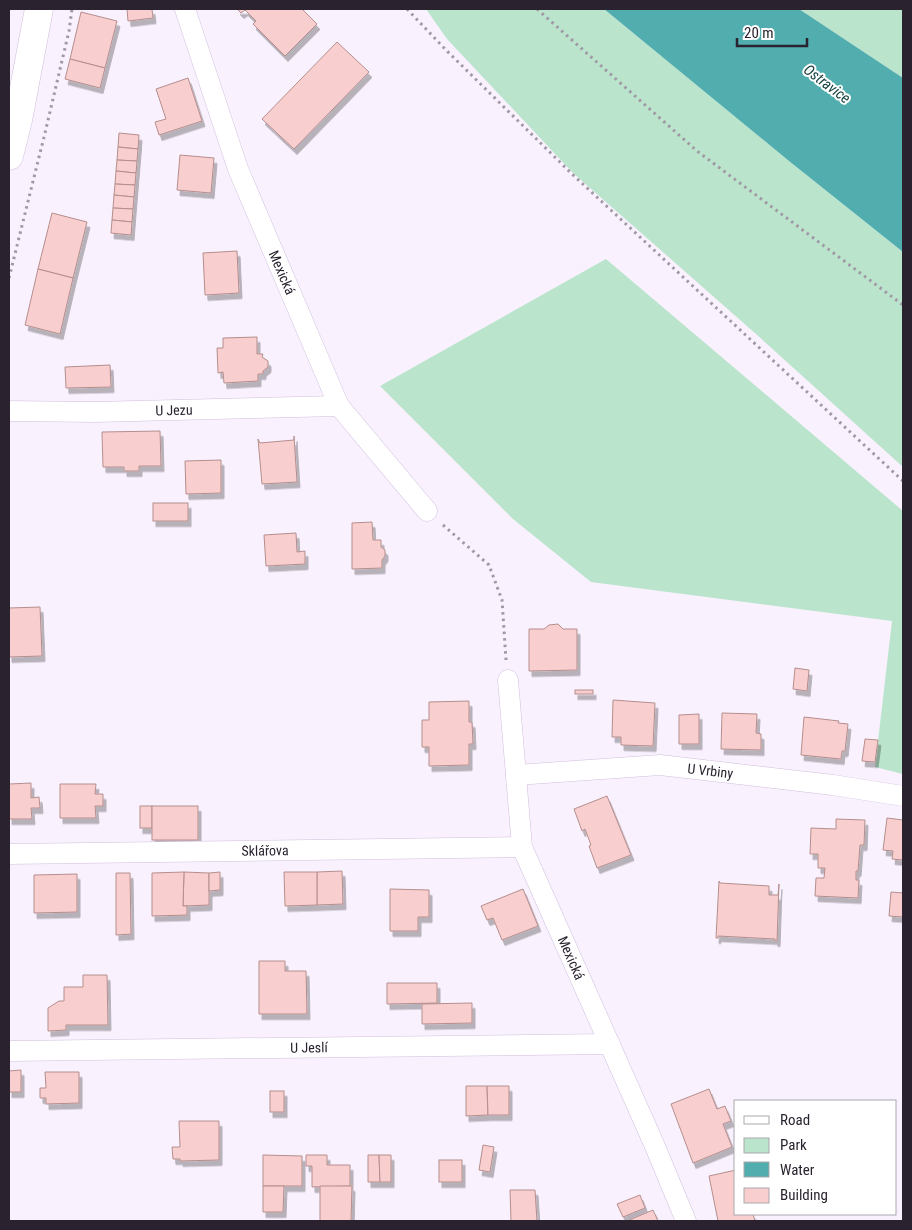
<svg xmlns="http://www.w3.org/2000/svg" width="912" height="1230" viewBox="0 0 912 1230" font-family="'Roboto Condensed',sans-serif">
  <style>
    .green { fill: #bae4cc }
    .water { fill: #52aeae }
    .building { fill: #f8cfce; stroke: #b48e8d; filter: url(#shadow) }
    .lines { fill: none; stroke-linecap: round; stroke-linejoin: round }
    .minor-casing { stroke: #d1bfde; stroke-width: 21 }
    .secondary-casing { stroke: #d1bfde; stroke-width: 29 }
    .path { stroke: #a098a5; stroke-width: 3; stroke-dasharray: 2.5 4; stroke-linecap: butt }
    .minor { stroke: #fff; stroke-width: 20 }
    .secondary { stroke: #fff; stroke-width: 28 }
    .labels { text-anchor: middle; stroke-width: 4; stroke-linejoin: round; paint-order: stroke }
    .street-label { font-size: 14px; fill: #2a232f; stroke: #fff }
    .water-label { font-size: 15px; font-style: italic; fill: #184242; stroke: #fff }
  </style>
  <defs>
    <filter id="shadow"><feDropShadow dx="3" dy="5.5" stdDeviation="0" flood-color="#0004"/></filter>
  </defs>
  <rect width="100%" height="100%" fill="#f9f1fe"/>
  <g class="green">
    <path d="M426 9H604L789 161 903 252V467L756 334 573 173 447 39Z"/>
    <path d="M799 9H903V78Z"/>
    <path d="M606 259 903 511V774L875 767 892 621 591 582 513 519 380 386Z"/>
  </g>
  <path class="water" d="M604 9H799L903 78V252L789 161Z"/>
  <g class="building">
    <path d="M127 9H152L153 18 128 21Z"/>
    <path d="M237 9H302L317 24 285 56 253 24 256 21 245 10 241 13Z"/>
    <path d="M81 12 117 21 105 68 70 59Z"/>
    <path d="M337 42 369 72 294 149 262 119Z"/>
    <path d="M70 59 105 68 100 88 65 79Z"/>
    <path d="M188 78 202 121 159 135 155 122 166 119 156 89Z"/>
    <path d="M119 133 139 135 138 149 118 147Z"/>
    <path d="M118 147 138 149 137 161 117 160Z"/>
    <path d="M180 155 214 158 211 193 177 190Z"/>
    <path d="M117 160 137 161 136 173 116 171Z"/>
    <path d="M116 171 136 173 135 185 115 184Z"/>
    <path d="M115 184 135 185 134 197 114 195Z"/>
    <path d="M114 195 134 197 133 209 113 208Z"/>
    <path d="M113 208 133 209 132 222 112 220Z"/>
    <path d="M52 213 87 222 73 278 38 269Z"/>
    <path d="M112 220 132 222 131 235 111 233Z"/>
    <path d="M237 251 239 293 205 295 203 253Z"/>
    <path d="M38 269 73 278 60 334 25 325Z"/>
    <path d="M257 337V354H263L262 357 268 361V367L263 371V374H258V381L224 383 223 372 218 373 217 348H223V338Z"/>
    <path d="M110 365 111 387 66 388 65 367Z"/>
    <path d="M160 431 161 466H139V471H124V467H103L102 432Z"/>
    <path d="M294 436 297 482 262 484 258 439 260 443 294 440Z"/>
    <path d="M221 460V493L186 494 185 461Z"/>
    <rect x="153" y="503" width="35" height="18"/>
    <path d="M372 522 373 540H381V547L385 550V556L382 560V568L352 569V523Z"/>
    <path d="M296 533 297 552 305 551V564L266 566 264 535Z"/>
    <path d="M40 607 42 656 9 657V608Z"/>
    <path d="M558 624 563 629H577V670L529 671V629H544L549 625Z"/>
    <path d="M795 668 809 670 807 691 793 689Z"/>
    <rect x="575" y="690" width="18" height="4"/>
    <path d="M613 700 655 703 653 746 621 745V737H612Z"/>
    <path d="M469 701V722H472L473 744H469V765L429 766V747H422V720H429V702Z"/>
    <path d="M722 713 757 714 756 733 761 734V750L721 749Z"/>
    <path d="M699 714V744H679V715Z"/>
    <path d="M804 717 839 721 838 723 848 724 845 751H842L841 759 801 755Z"/>
    <path d="M865 739 878 740 875 762 862 761Z"/>
    <path d="M31 783V798L39 797 40 808H31L32 819H9V784Z"/>
    <path d="M60 784H96L95 794H103V806H95L96 818H60Z"/>
    <path d="M607 796 631 855 597 868 589 846 591 845 585 829 582 831 574 809Z"/>
    <rect x="140" y="806" width="12" height="22"/>
    <rect x="152" y="806" width="46" height="34"/>
    <path d="M887 818 903 820V860L892 859 893 851 883 850Z"/>
    <path d="M836 819 865 820 864 845H860L858 871H856V880H859L858 898 815 896 816 878H824L825 868H818V854H810L811 828 836 829Z"/>
    <path d="M342 871 343 904 317 905V872Z"/>
    <path d="M184 872 209 873V905L183 906Z"/>
    <path d="M184 872 183 906H187V915L152 916V873Z"/>
    <path d="M220 872V890L209 891V873Z"/>
    <path d="M284 872H317V905L285 906Z"/>
    <path d="M116 873H130L131 934 116 935Z"/>
    <path d="M77 874V912L34 913V875Z"/>
    <path d="M719 881 720 883 769 886V895H778L779 884 777 941H775V939L718 936V938H716Z"/>
    <path d="M390 889 429 890V917H418V931H390Z"/>
    <path d="M523 889 538 926 502 940 493 918 487 920 481 906Z"/>
    <path d="M891 892 903 893V917L889 916Z"/>
    <path d="M259 961H285V971H306L307 1014H259Z"/>
    <path d="M83 975H107L108 1025H66V1030L48 1031V1008L59 1001H64V987H83Z"/>
    <path d="M387 983H437V1003L387 1004Z"/>
    <path d="M472 1003V1023L422 1024V1004Z"/>
    <path d="M21 1070V1092H9V1071Z"/>
    <path d="M45 1072H79V1103L46 1104V1098H40V1088H46Z"/>
    <path d="M466 1086H487L488 1115 466 1116Z"/>
    <path d="M487 1086H509V1115H488Z"/>
    <path d="M709 1089 717 1109 725 1106 731 1121 723 1124 732 1147 693 1163 671 1104Z"/>
    <rect x="270" y="1091" width="14" height="21"/>
    <path d="M179 1121H219V1160L180 1161V1159H173L172 1147H180Z"/>
    <path d="M483 1145 494 1147 490 1172 479 1170Z"/>
    <path d="M263 1155 302 1156V1186H263Z"/>
    <path d="M306 1155H327V1165H350V1186L312 1187V1166H306Z"/>
    <path d="M368 1155H379L380 1182H368Z"/>
    <path d="M379 1155H391V1182H380Z"/>
    <rect x="439" y="1160" width="23" height="22"/>
    <path d="M736 1170V1214H753L755 1221H718L709 1176Z"/>
    <path d="M263 1186H284L283 1212H263Z"/>
    <path d="M320 1186H352L351 1221H320Z"/>
    <path d="M510 1190H535L537 1221H511Z"/>
    <path d="M640 1195 645 1208 623 1217 617 1204Z"/>
    <path d="M653 1210 658 1221H627Z"/>
  </g>
  <g class="lines">
    <defs>
      <g id="minor">
        <path id="s1" d="M185 9 238 169 339 406 427 511"/>
        <path id="s2" d="M9 411 95 412 339 406"/>
        <path id="s3" d="M508 680 522 847 654 1144 686 1221"/>
        <path id="s4" d="M516 775 660 765 833 785 903 796"/>
        <path id="s5" d="M9 854 522 847"/>
        <path id="s6" d="M9 1051 610 1044"/>
      </g>
      <path id="secondary" d="M9 156 18 120 39 9"/>
    </defs>
    <use href="#minor" class="minor-casing"/>
    <use href="#secondary" class="secondary-casing"/>
    <g class="path">
      <path d="M407 9 446 50 572 174 903 481"/>
      <path d="M537 9 697 151 903 305"/>
      <path d="M9 278 45 133 69 31 72 9"/>
      <path d="M443 525 489 565 502 600 506 660"/>
    </g>
    <use href="#minor" class="minor"/>
    <use href="#secondary" class="secondary"/>
  </g>
  <g class="labels">
    <g class="street-label">
      <text dy="5" stroke="none"><textPath href="#s1" startOffset="281">Mexická</textPath></text>
      <text dy="5" stroke="none"><textPath href="#s2" startOffset="165">U Jezu</textPath></text>
      <text dy="5" stroke="none"><textPath href="#s4" startOffset="195">U Vrbiny</textPath></text>
      <text dy="5" stroke="none"><textPath href="#s5" startOffset="256">Sklářova</textPath></text>
      <text dy="5" stroke="none"><textPath href="#s3" startOffset="289">Mexická</textPath></text>
      <text dy="5" stroke="none"><textPath href="#s6" startOffset="300">U Jeslí</textPath></text>
    </g>
    <g class="water-label">
      <text transform="translate(827 84) rotate(37)" y="5">Ostravice</text>
    </g>
  </g>
  <rect width="912" height="1230" fill="none" stroke="#2a232f" stroke-width="20"/>
  <rect x="734" y="1100" width="162" height="115" fill="#ffffff" stroke="#aaa7ac"/>
  <rect x="744" y="1116" width="25" height="8" fill="#ffffff" stroke="#aaa7ac"/>
  <text x="780" y="1125" font-size="15" fill="#2a232f">Road</text>
  <rect x="744" y="1138" width="25" height="15" fill="#bae4cc" stroke="#aaa7ac"/>
  <text x="780" y="1150" font-size="15" fill="#2a232f">Park</text>
  <rect x="744" y="1162" width="25" height="15" fill="#52aeae" stroke="#aaa7ac"/>
  <text x="780" y="1175" font-size="15" fill="#2a232f">Water</text>
  <rect x="744" y="1188" width="25" height="15" fill="#f8cfce" stroke="#aaa7ac"/>
  <text x="780" y="1200" font-size="15" fill="#2a232f">Building</text>
  <path d="M737 38v8h70v-8" fill="none" stroke="#2a232f" stroke-width="2.5"/>
  <text x="744" y="38" font-size="15" fill="#2a232f" stroke="#ffffff" stroke-width="4" paint-order="stroke">20 m</text>
</svg>
